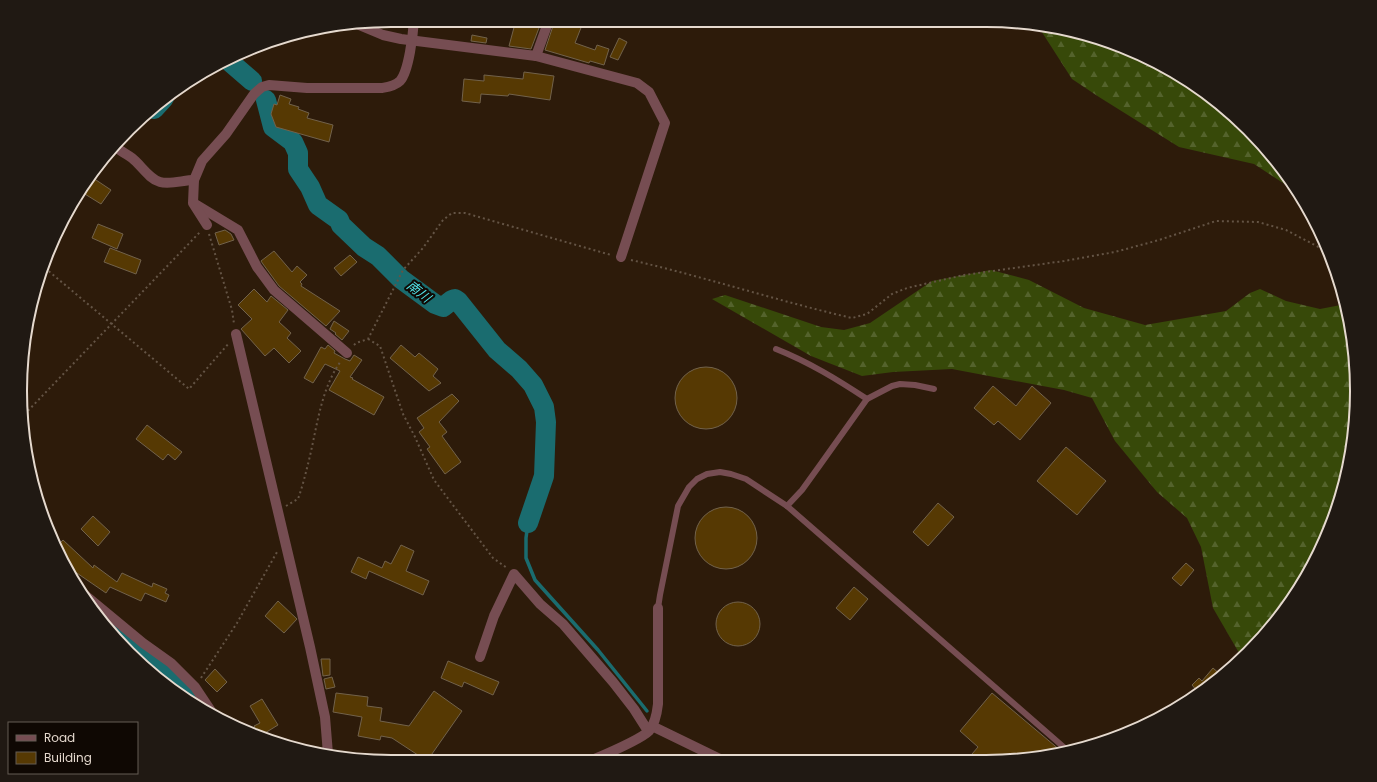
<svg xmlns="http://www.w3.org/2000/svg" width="1377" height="782" viewBox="0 0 1377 782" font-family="Poppins,'Noto Sans JP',sans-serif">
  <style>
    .forest { fill: url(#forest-firs) }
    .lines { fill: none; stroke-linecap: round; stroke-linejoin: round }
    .stream { stroke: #1a6c6f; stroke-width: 3.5 }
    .river { stroke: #1a6c6f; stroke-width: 20 }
    .building { fill: #563903; stroke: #72624b }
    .path { stroke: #645445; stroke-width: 2; stroke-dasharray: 2 3; stroke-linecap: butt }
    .service { stroke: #764d52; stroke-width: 6 }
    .minor { stroke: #764d52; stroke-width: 10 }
    .tertiary { stroke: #764d52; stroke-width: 10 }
    .labels { text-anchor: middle; stroke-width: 4; stroke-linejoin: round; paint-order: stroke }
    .water-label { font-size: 13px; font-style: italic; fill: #52e7ec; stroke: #0f0803 }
    .rim { fill: none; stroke: #e5d9ce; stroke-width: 2 }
  </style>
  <defs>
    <pattern id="forest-firs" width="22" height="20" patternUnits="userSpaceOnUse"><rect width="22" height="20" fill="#374909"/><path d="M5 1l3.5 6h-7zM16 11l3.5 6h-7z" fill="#54632c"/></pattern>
  </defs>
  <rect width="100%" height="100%" fill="#2d1b0a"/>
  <g class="forest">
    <path d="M1038 26 1105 40 1192 82 1248 129 1294 185 1300 194 1254 164 1179 147 1099 97 1072 79Z"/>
    <path d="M991 270 1029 280 1084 308 1145 325 1226 311 1250 293 1260 289 1286 301 1320 309 1346 304 1350 318 1357 391 1350 463 1329 533 1295 597 1248 653 1242 658 1213 608 1201 547 1187 518 1157 492 1115 441 1092 398 1064 390 952 369 893 372 862 376 811 356 712 299 725 295 821 327 844 330 870 323 932 281Z"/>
  </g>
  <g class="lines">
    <path class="stream" d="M528 523 526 538V558L535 580 598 650 647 711"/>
    <g class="river">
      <path d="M230 62 252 81"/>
      <path d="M266 100 273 127 293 142 298 153V169L310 187 318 205 339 220 341 225 364 247 378 256 401 279 435 304 443 307 452 300 455 299 458 301 497 350 519 369 533 385 544 407 546 422 544 476 528 523"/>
      <path d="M154 109 164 98"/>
      <path d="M110 630C125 642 142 654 157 666 169 676 178 689 188 701"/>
    </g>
  </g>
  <g class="building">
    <path d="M516 20H542L531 49 509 46Z"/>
    <path d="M555 20H584L575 43 595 50 597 45 609 49 604 65 590 61 589 63 545 50Z"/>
    <path d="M472 35 487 38 486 43 471 41Z"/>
    <path d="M619 38 627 42 618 60 610 57Z"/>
    <path d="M524 72 554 76 550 100 509 94 508 96 481 94 480 103 462 101 464 79 484 81V75L523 79Z"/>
    <path d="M280 95 291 99 289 104 299 107 298 109 309 113 307 118 333 125 329 142 276 127 271 114 274 104 277 105Z"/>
    <path d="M90 176 111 190 101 204 80 191Z"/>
    <path d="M98 224 123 234 117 249 92 238Z"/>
    <path d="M225 230 231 234 234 240 219 245 215 233Z"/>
    <path d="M110 248 141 260 136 274 104 262Z"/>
    <path d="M274 251 292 272 297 266 307 275 300 282 302 284 301 286 340 311 326 326 279 286 263 264 261 261Z"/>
    <path d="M350 255 357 262 341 276 334 268Z"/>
    <path d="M254 289 267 302 271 296 288 310 279 322 291 333 287 338 301 351 289 363 274 348 265 356 241 329 252 319 238 305Z"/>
    <path d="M334 321 349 331 342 340 335 334 336 333 330 329Z"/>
    <path d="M328 345 335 351 334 353 345 359 350 361 354 355 362 360 350 377 353 378 352 379 384 397 374 415 329 390 340 371 325 364 313 383 304 378 321 347 325 349Z"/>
    <path d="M401 345 415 357 419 353 438 369 433 376 441 383 429 391 390 358Z"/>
    <circle cx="706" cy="398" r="31"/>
    <path d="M993 386 1016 406 1032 386 1051 403 1020 440 998 421 994 425 974 408Z"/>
    <path d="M452 394 459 401 439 422 447 432 442 436 461 462 445 474 427 449 430 447 419 432 424 428 417 418Z"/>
    <path d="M147 425 182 452 175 460 168 454 163 460 136 439Z"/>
    <path d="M1066 447 1106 481 1077 515 1037 481Z"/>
    <path d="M938 503 954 517 928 546 913 532Z"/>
    <circle cx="726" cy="538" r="31"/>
    <path d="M93 516 110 532 98 546 81 529Z"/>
    <path d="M63 540 93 568 94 565 117 582 122 573 152 587 153 583 167 589 165 593 169 595 166 602 145 593 141 601 110 587 106 593 71 569 58 545Z"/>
    <path d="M401 545 414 551 406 571 429 581 423 595 369 571 366 579 351 572 358 557 382 568 385 561 391 564Z"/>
    <path d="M1186 563 1194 570 1181 586 1172 578Z"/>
    <path d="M854 587 868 599 850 620 836 608Z"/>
    <path d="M278 601 297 619 284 633 265 616Z"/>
    <circle cx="738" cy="624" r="22"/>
    <path d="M321 659H330V675L323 676Z"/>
    <path d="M448 661 499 682 493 695 464 682 462 687 441 678Z"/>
    <path d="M1213 668 1221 675 1198 692 1192 685 1199 678 1202 681Z"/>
    <path d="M215 669 227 682 217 692 205 680Z"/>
    <path d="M332 677 335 687 326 689 324 679Z"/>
    <path d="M434 691 462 711 427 761 392 738 381 736 380 740 358 736 362 717 333 712 336 693 368 697 367 706 382 708 380 721 409 726Z"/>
    <path d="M992 693 1061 751 1010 761H966L978 747 960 731Z"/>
    <path d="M262 699 278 725 260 736 254 726 260 723 250 706Z"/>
  </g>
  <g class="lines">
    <g class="path">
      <path d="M209 234 232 310 234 324"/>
      <path d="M631 260C705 277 778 301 852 318L867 314 892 294 907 288 964 275 1064 261 1115 252 1159 240 1216 221 1258 222 1286 230 1330 253"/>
      <path d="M45 268 189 389 229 343"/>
      <path d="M368 339 380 346 403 414 415 437 434 480 493 558 507 568"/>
      <path d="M354 345 356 343 368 339 403 270 423 248 443 220 452 213H465L611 255"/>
      <path d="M21 418 200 232"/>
      <path d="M286 506 298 499C302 488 305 476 308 464 317 429 320 390 341 361"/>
      <path d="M201 678 237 623 277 552"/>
    </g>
    <g class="service">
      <path d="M776 349C809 362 838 380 867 399"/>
      <path d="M787 506 802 490 820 465 867 399 892 386 900 384 915 385 934 389"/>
      <path d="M658 608 660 595 678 506 689 487 697 479 707 474 720 472 731 474 746 479 787 506 1067 750"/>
    </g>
    <g class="minor">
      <path d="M549 20 536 56 637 83 649 92 665 123 621 257"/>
      <path d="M359 25 383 35 401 39 536 56"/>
      <path d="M117 148C122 152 128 155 132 158 141 165 149 179 160 182 170 185 184 180 194 180"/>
      <path d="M195 204 238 230 257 267 274 290 347 353"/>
      <path d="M207 225 193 203 194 180 197 173 202 161 226 134 254 94 262 87 269 85 307 88H382C388 87 395 86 400 81 409 71 413 34 414 20"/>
      <path d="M236 334 310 647 325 717 328 754"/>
      <path d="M480 657 494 616 514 574 540 604 563 624 613 682 634 709 648 731"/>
      <path d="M652 726 724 761"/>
      <path d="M590 761C604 755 640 740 649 731 655 724 657 713 658 704V608"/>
    </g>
    <path class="tertiary" d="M85 595 143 643 171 663 195 687 213 714"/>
  </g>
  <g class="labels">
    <g class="water-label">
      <text transform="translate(419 291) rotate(38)" y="5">南川</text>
    </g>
  </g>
  <path d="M0 0H1377V782H0ZM391 27H986A364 364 0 0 1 1350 391V391A364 364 0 0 1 986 755H391A364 364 0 0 1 27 391V391A364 364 0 0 1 391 27Z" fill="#201913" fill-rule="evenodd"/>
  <path class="rim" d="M391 27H986A364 364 0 0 1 1350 391V391A364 364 0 0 1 986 755H391A364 364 0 0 1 27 391V391A364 364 0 0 1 391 27Z"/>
  <rect x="8" y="722" width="130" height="52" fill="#0f0803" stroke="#655c54"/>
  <rect x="16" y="735" width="20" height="6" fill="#764d52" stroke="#655c54"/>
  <text x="44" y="742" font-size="12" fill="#e5d9ce">Road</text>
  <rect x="16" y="752" width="20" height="12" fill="#563903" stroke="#655c54"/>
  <text x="44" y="762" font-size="12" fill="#e5d9ce">Building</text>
</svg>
